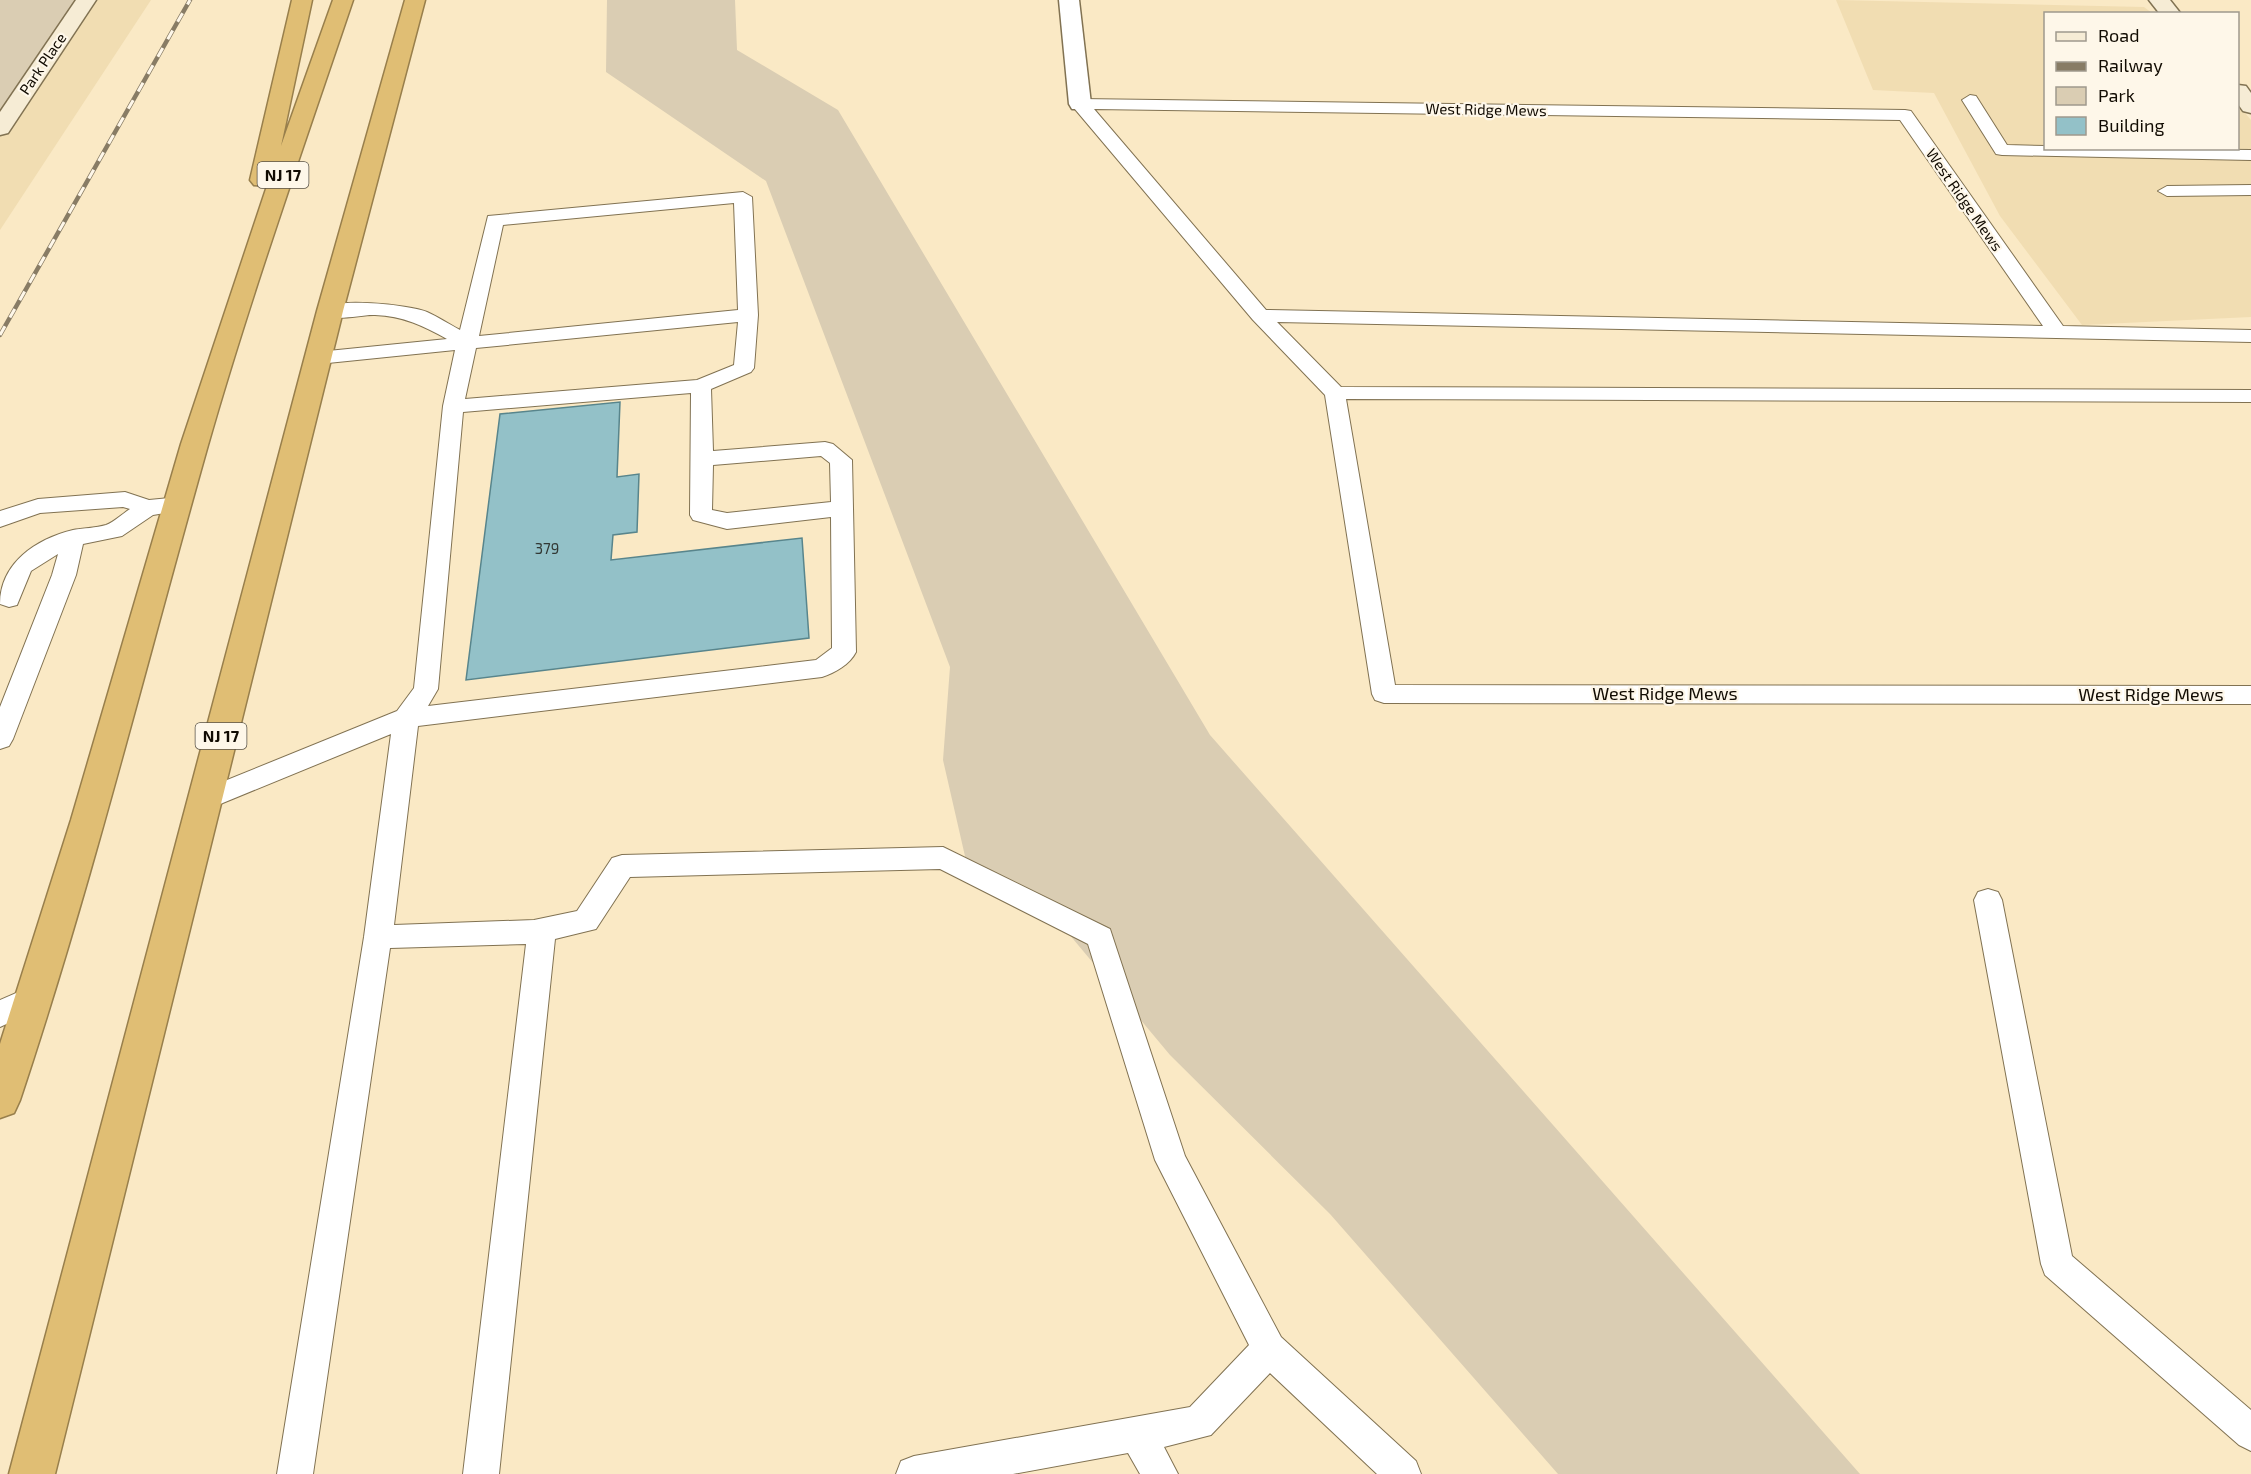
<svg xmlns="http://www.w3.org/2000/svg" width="2251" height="1474" viewBox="0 0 2251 1474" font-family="'Exo 2',sans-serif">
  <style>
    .built { fill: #f1ddb2 }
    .green { fill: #dacdb3 }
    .building { fill: #93c1c8; stroke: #58858c; stroke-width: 1.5 }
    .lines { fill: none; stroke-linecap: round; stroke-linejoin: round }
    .lane-casing { stroke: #817252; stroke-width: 2 }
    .street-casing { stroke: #817252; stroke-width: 3 }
    .secondary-casing { stroke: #817252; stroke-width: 3 }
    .highway-casing { stroke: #987f4c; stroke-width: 3 }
    .lane { fill: #fff; fill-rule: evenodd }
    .street { fill: #fff; fill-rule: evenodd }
    .secondary { fill: #f6ecd5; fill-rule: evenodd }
    .highway { fill: #e0be74; fill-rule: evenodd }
    .rail-casing { stroke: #887c65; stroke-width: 4.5 }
    .rail { stroke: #fef7e9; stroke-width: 3; stroke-dasharray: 10; stroke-linecap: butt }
    .labels { text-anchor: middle; stroke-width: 4.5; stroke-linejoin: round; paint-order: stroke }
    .far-street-label { font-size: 15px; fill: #110b02; stroke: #fef7e9 }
    .number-label { font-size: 15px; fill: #323834 }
    .shield { fill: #fef7e9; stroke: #585247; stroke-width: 1.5 }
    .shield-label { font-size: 16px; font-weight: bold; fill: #110b02 }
    .street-label { font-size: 18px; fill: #110b02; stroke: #fef7e9 }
  </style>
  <rect width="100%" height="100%" fill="#fae9c5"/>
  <g class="built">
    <path d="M0 0H151L0 230Z"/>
    <path d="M1836 0 2144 7 2152 13 2046 14V148H2238V105L2251 120V317L2082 325 2000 216 1934 93 1873 90Z"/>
  </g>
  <g class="green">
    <path d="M0 0H86L0 128Z"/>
    <path d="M607 0H735L737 50 838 110 1210 735 1860 1474H1558L1330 1214 1170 1055 1033 891 970 878 943 760 950 667 766 181 606 72Z"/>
  </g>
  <path class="building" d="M620 402 617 477 639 474 637 532 613 535 611 560 802 538 809 638 466 680 500 414Z"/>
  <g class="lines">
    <defs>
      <g id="lane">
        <path d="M1970 95 1976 96 2007 145 2046 146V148L2251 150V160L2002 155 1996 154 1962 100Z"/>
        <path d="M1080 99 1905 110 1911 111 2063 326 2251 330V342L1277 322 1341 387 2251 390V402L1346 399 1395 685 2251 686V704L1384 703 1375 700 1372 694 1325 395 1253 320 1074 108 1072 104 1074 100ZM1094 109 1900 120 2043 326 1266 310Z"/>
        <path d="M2251 185V195L2167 196 2158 191 2167 186Z"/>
        <path d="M743 192 752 197 758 315 754 368 751 372 711 389 713 451 825 442 833 444 852 460 856 652C850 664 835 673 822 677L418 726 394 925 534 920 577 911 612 858 622 855 943 847 1110 929 1185 1156 1281 1337 1416 1461 1421 1474H1377L1270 1373 1211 1435 1164 1447 1178 1474H1140L1128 1453 1013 1474H896L901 1461 914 1456 1190 1407 1249 1345 1155 1160 1088 944 940 869 630 877 596 929 555 939 499 1474H463L526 944 390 948 313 1474H277L364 937 391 734 213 807 204 810 195 807 191 800 195 793 397 711 414 688 443 406 455 350 318 364 311 362 308 358 311 354 318 352 447 339C424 326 403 316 375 315 361 314 329 324 320 311 330 296 410 305 427 312 438 317 449 324 460 330L488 216ZM734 203 738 310 479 336 503 225ZM738 322 734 365 697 380 465 399 476 348ZM691 393 690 515 693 520 727 529 831 517 832 648 816 660 428 706 438 689 463 412ZM821 456 830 463 831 502 727 513 712 510 713 465Z"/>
        <path d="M125 492 149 500 180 497 188 499 191 504 188 509 153 515 122 536 83 544 76 575 13 739 9 746 0 749V707L52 575 58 554 31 571 17 605 9 607 0 604C0 563 36 539 73 530 84 528 96 528 106 525 114 522 122 514 130 509L123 507 40 513 0 527V511L38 499Z"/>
        <path d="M1988 889 1998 892 2002 900 2072 1256 2251 1410V1451L2239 1445 2045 1275 2041 1264 1974 900 1978 892Z"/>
        <path d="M37 984 47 987 52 996 47 1005 0 1027V1000Z"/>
      </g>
      <path id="street" d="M1059 0H1079L1091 104 1088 109H1072L1069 104Z"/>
      <g id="secondary">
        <path d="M76 0H96L8 133 0 135V112Z"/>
        <path d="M2149 0H2170L2181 14H2160Z"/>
        <path d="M2238 85 2246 86 2251 93V113L2243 111 2238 104Z"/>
      </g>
      <g id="highway">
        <path d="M292 0H312L281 146 333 0H353C303 148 251 295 208 445 146 664 92 884 20 1100L14 1113 0 1118V1044L71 820 181 444 267 186 254 185 250 180Z"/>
        <path d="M405 0H425L343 311 55 1474H9L317 311Z"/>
      </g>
    </defs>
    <use href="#lane" class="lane-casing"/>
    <use href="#street" class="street-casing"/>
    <use href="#secondary" class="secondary-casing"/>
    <use href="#highway" class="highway-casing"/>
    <use href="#lane" class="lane"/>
    <use href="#street" class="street"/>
    <use href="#secondary" class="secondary"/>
    <use href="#highway" class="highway"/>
    <defs>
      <path id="rail" d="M0 335 190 0"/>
    </defs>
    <use href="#rail" class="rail-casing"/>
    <use href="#rail" class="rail"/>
  </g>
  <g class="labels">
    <g class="far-street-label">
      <text transform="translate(43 64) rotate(-56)" y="5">Park Place</text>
      <text transform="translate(1486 110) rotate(1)" y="5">West Ridge Mews</text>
      <text transform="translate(1964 200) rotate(55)" y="5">West Ridge Mews</text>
    </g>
    <g class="number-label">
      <text x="547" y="554">379</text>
    </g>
    <g class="shield">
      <rect x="257.5" y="162" width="51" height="26" rx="4.5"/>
      <rect x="195.5" y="723" width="51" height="26" rx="4.5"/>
    </g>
    <g class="shield-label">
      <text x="283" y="181">NJ 17</text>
      <text x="221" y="742">NJ 17</text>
    </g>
    <g class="street-label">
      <text x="1665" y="700">West Ridge Mews</text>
      <text x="2151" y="701">West Ridge Mews</text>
    </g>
  </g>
  <rect x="2044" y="12" width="195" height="138" fill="#fef7e9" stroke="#9f998d" stroke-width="1.5"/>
  <rect x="2056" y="32" width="30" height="9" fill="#f6ecd5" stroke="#9f998d" stroke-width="1.5"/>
  <text x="2098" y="42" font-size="18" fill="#110b02">Road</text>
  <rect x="2056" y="62" width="30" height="9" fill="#887c65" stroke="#9f998d" stroke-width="1.5"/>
  <text x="2098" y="72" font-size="18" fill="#110b02">Railway</text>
  <rect x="2056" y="87" width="30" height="18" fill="#dacdb3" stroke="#9f998d" stroke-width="1.5"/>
  <text x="2098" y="102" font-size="18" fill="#110b02">Park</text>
  <rect x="2056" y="117" width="30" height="18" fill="#93c1c8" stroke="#9f998d" stroke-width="1.5"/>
  <text x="2098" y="132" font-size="18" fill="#110b02">Building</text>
</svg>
